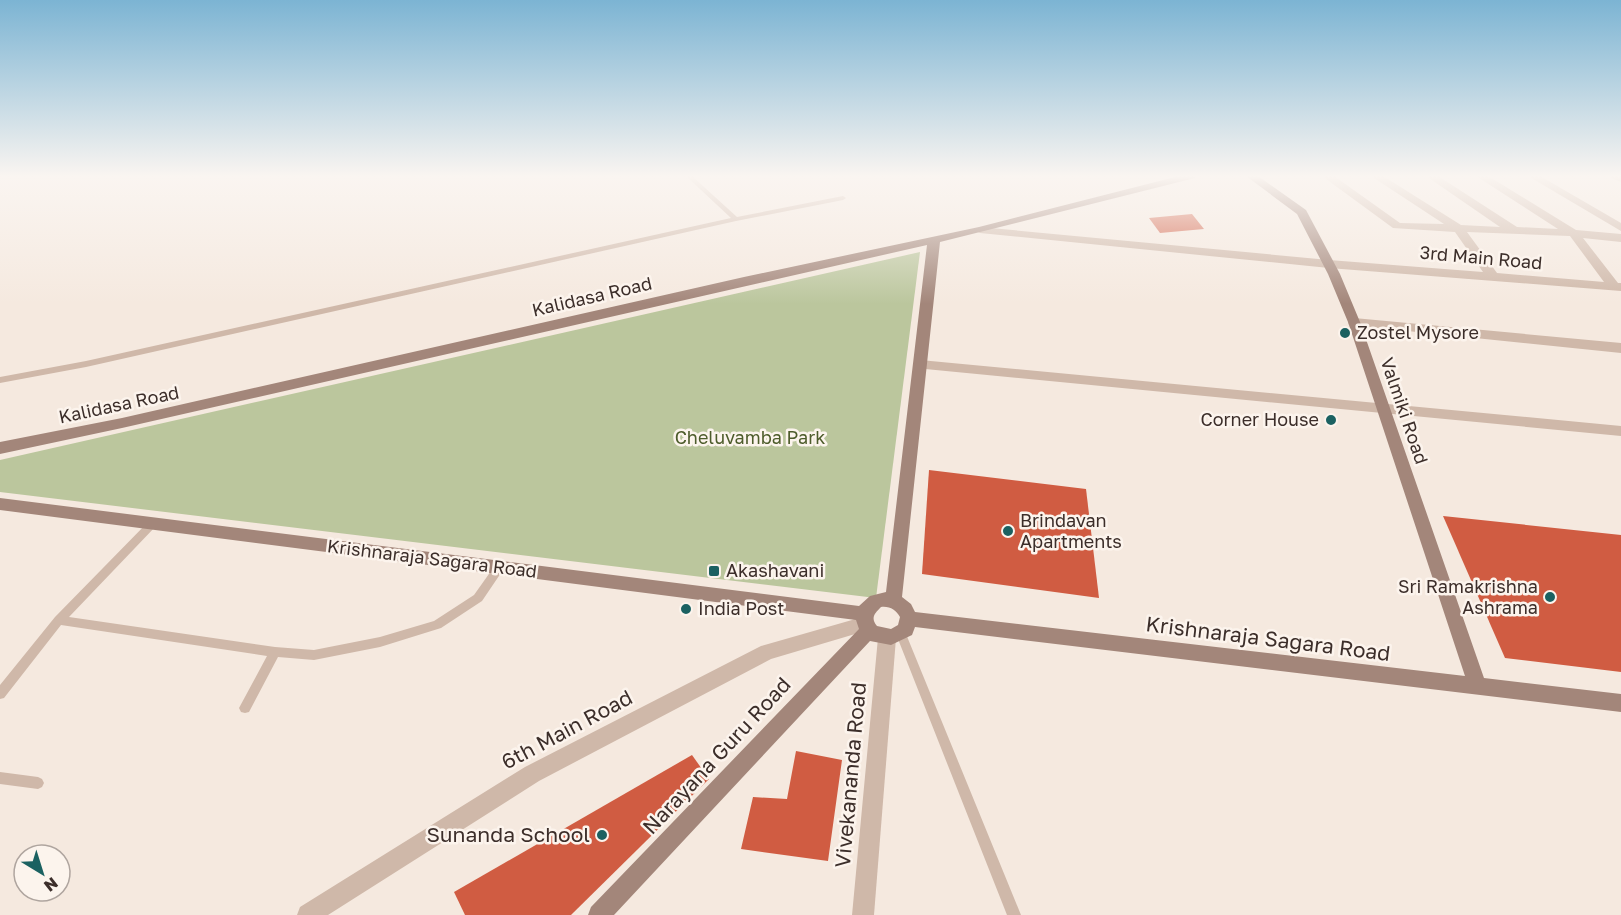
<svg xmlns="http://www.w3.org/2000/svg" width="1621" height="915" viewBox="0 0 1621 915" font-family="'Golos Text',sans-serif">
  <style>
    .green { fill: #bbc69d }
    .building { fill: #d05c42 }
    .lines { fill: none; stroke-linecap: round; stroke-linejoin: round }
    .lane { fill: #cfb8a9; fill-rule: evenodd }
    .street { fill: #cfb8a9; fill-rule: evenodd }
    .secondary { fill: #a3867a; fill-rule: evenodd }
    .poi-dot { fill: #1b6161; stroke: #fcf4ed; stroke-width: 2 }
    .labels { text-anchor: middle; stroke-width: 5; stroke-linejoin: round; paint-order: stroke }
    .street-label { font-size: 18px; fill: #3c2e2a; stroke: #fcf4ed }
    .poi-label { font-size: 18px; fill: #3c2e2a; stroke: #fcf4ed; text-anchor: start }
    .park-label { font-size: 18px; fill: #4d5c2b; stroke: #fcf4ed }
    .near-street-label { font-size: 21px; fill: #3c2e2a; stroke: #fcf4ed }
    .near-poi-label { font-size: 21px; fill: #3c2e2a; stroke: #fcf4ed; text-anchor: end }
  </style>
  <rect width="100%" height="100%" fill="#f5e9df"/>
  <path class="green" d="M920 252 876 598 0 492V460Z"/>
  <g class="building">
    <path d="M1192 214 1204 229 1160 233 1149 218Z"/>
    <path d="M929 470 1086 489 1099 598 922 574Z"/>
    <path d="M1443 516 1621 535V672L1505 658Z"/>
    <path d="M796 751 842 760 828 861 741 849 753 797 787 799Z"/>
    <path d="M692 755 709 779 571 915H465L454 892Z"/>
  </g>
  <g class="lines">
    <g class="lane">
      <path d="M686 176H692L737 217 843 196 846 198 843 200 736 221 86 367 0 383V377L86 361 731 218Z"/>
      <path d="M153 519 156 520 158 523 156 526 69 617 275 647 314 650 380 637 434 621 474 595 496 564 500 563 504 564 505 567 482 601 441 628 380 647 314 660 278 657 249 712 245 713 241 712 239 708 267 656 61 625 4 698 0 699V685L55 617 150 520Z"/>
      <path d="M901 629 905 631 906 634 1021 915H1007L896 634 897 631Z"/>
      <path d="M0 772 38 777 42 779 44 783 42 787 38 789 0 784Z"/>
    </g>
    <g class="street">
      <path d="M1322 176H1334L1400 223 1444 224 1371 176H1383L1461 225 1500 227 1426 176H1438L1517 227 1558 229 1476 176H1488L1576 230 1621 234V242L1583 238 1618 283H1621V291L1329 268 980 233 974 230 980 227 1329 260 1483 272 1455 232 1393 228ZM1467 232 1570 236 1604 282 1497 273Z"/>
      <path d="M1528 176H1540L1621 223V231Z"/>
      <path d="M1610 176H1621V182L1611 178Z"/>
      <path d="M1354 318 1621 343V353L1349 325 1348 322 1349 319Z"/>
      <path d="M920 360 1621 426V436L915 368 913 365 915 362Z"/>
      <path d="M866 616 872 619 875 624 872 629 771 659 539 781 328 915H297L300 907 525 767 761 646Z"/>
      <path d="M887 630 893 632 896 638 874 915H852L878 638 881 632Z"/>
    </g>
    <path class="secondary" d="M1179 176H1196L1195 178 940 242 902 597 911 604 915 612 1465 676 1348 322 1328 274 1297 214 1246 176H1258L1306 210 1340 274 1360 322 1484 678 1621 694V712L915 627 912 635 891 645 870 641 614 915H588L591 907 859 629 856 620 0 510V498L859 606 870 596 886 592 927 245 122 428 0 454V442L122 418 744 277 979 227ZM881 607C890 606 896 610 900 617L898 625 891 629 877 626C870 618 875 613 881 607Z"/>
  </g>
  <linearGradient id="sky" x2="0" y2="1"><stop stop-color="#7cb4d3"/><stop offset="0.58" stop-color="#faf5f1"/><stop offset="1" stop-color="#faf5f1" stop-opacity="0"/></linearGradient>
  <rect width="1621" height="304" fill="url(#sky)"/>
  <g class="poi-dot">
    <circle cx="1345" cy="333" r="6"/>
    <circle cx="1331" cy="420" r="6"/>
    <circle cx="1008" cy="531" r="6"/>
    <rect x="708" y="565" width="12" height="12" rx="3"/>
    <circle cx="1550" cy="597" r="6"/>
    <circle cx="686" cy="609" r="6"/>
    <circle cx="602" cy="835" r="6"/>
  </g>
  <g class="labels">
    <g class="street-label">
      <text transform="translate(1481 258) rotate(5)" y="6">3rd Main Road</text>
      <text transform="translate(592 297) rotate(-13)" y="6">Kalidasa Road</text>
      <text transform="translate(119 405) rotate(-12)" y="6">Kalidasa Road</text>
      <text transform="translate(1404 411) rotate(71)" y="6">Valmiki Road</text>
      <text transform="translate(432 559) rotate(7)" y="6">Krishnaraja Sagara Road</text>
    </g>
    <g class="poi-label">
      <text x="1357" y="339">Zostel Mysore</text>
      <text x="1319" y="426" text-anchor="end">Corner House</text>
      <text x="1020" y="527">Brindavan<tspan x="1020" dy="21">Apartments</tspan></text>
      <text x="726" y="577">Akashavani</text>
      <text x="1538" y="593" text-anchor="end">Sri Ramakrishna<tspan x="1538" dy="21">Ashrama</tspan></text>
      <text x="698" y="615">India Post</text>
    </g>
    <g class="park-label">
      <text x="750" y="444">Cheluvamba Park</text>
    </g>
    <g class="near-street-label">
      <text transform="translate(1268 639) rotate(7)" y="7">Krishnaraja Sagara Road</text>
      <text transform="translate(567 730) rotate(-28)" y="7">6th Main Road</text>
      <text transform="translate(717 756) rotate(-47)" y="7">Narayana Guru Road</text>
      <text transform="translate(851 775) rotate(-85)" y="7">Vivekananda Road</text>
    </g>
    <g class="near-poi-label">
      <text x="590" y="842">Sunanda School</text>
    </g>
  </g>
  <g transform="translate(42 873) rotate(142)"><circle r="28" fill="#fcf4ed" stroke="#afa59f" stroke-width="1.5"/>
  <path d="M0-4.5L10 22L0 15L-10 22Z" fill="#1b6161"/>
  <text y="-9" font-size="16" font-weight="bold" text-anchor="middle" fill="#3c2e2a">N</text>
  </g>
</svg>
